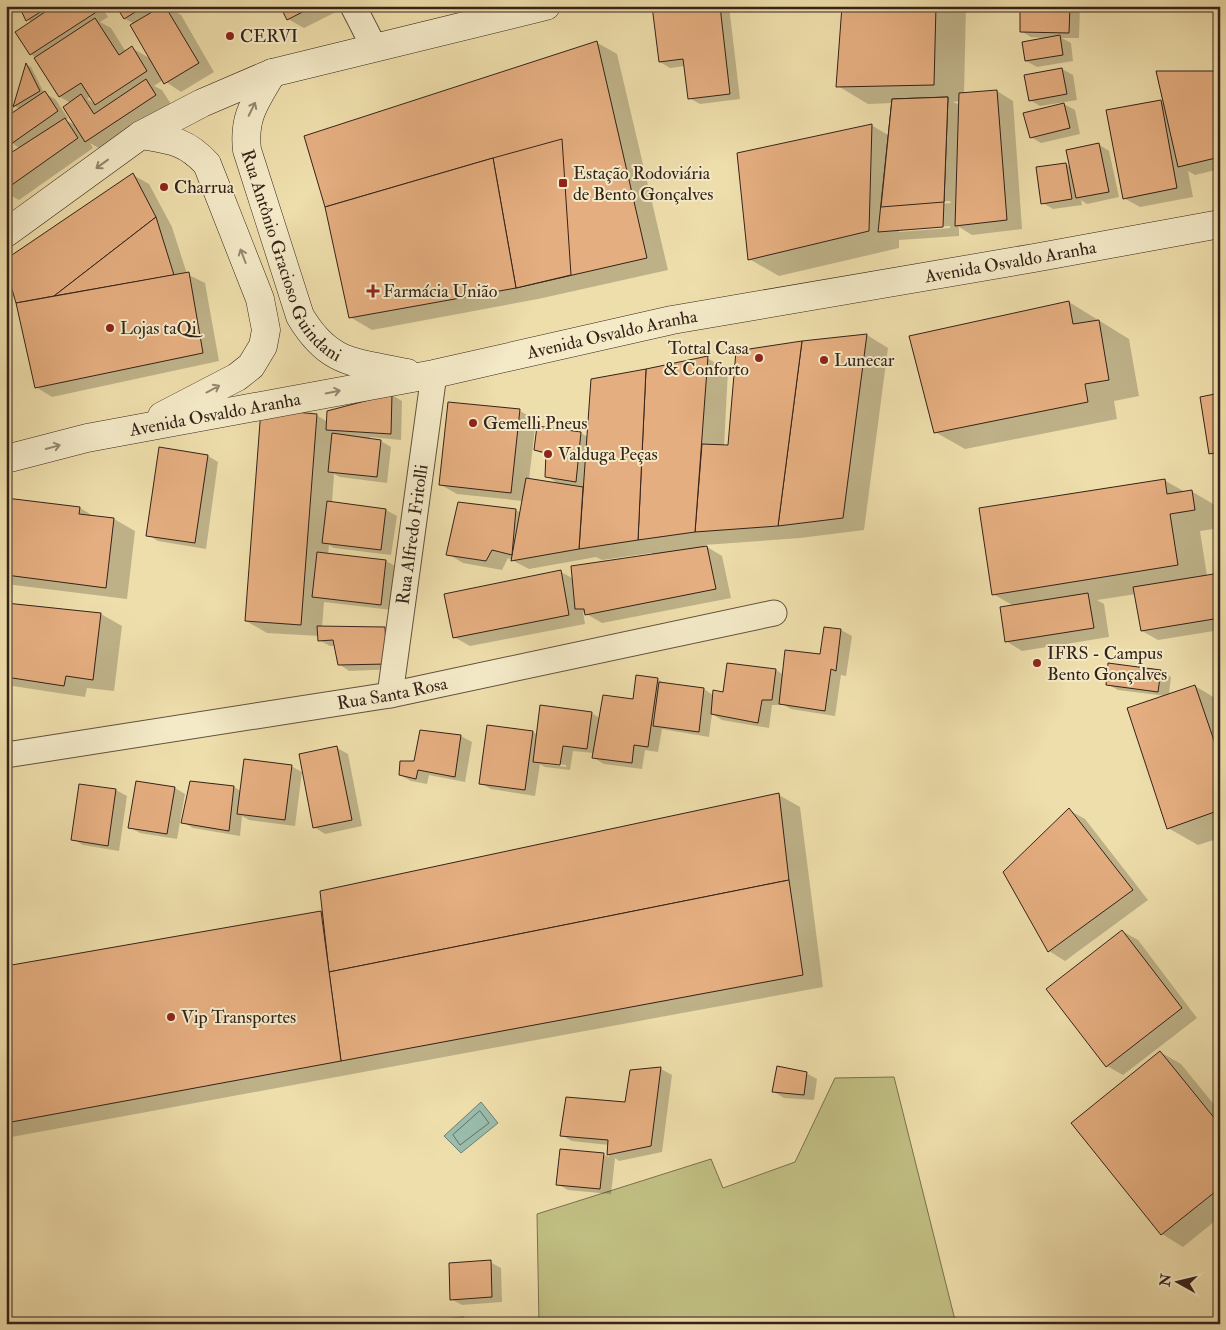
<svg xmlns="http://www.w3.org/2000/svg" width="1226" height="1330" viewBox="0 0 1226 1330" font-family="'IM FELL Double Pica',serif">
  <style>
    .green { fill: #c1bf83; stroke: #7a704e }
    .water { fill: #99bcad; stroke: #717e72 }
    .shadow { fill: #0003; fill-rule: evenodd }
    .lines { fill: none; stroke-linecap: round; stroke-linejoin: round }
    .shore { stroke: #666f63; stroke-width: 1 }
    .building { fill: #e5ae80; stroke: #342219 }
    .minor-casing { stroke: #62513e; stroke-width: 27 }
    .secondary-casing { stroke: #342219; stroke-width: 29 }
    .minor { stroke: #f4eac8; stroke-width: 25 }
    .secondary { stroke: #f4eac8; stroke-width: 28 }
    .oneway { stroke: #948670 }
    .poi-dot { fill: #8f2418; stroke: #f4eac8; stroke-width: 2 }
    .labels { text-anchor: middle; stroke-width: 4; stroke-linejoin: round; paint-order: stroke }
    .poi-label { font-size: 18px; fill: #342219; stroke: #f4eac8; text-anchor: start }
    .street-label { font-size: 18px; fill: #342219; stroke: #f4eac8 }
  </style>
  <rect width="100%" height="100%" fill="#eedeab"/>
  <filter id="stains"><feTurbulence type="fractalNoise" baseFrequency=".004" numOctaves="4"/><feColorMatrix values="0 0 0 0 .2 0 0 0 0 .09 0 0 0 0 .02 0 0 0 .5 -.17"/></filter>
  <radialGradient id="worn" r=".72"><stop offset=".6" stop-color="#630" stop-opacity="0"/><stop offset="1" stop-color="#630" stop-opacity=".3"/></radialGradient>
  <g class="green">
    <path d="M894 1077 956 1324H539L537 1214 711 1159 723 1188 795 1162 835 1078Z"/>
    <path d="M464 1317V1324H394Z"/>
  </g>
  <path class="water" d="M481 1102 498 1123 461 1153 444 1136Z"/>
  <g class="shadow">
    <path d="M6 6H101L108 17 100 22 111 28 126 52 132 48 151 59 135 24 125 19 117 6H165L181 15 214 72 181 92 163 80 154 86 162 90 171 104 102 150 90 143 93 148 19 200 6 193V150L13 154 21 149 12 143 20 109 15 106 27 65 31 67 44 93 55 99 68 118 65 120 77 126 71 103 60 97 36 58 31 54V23L22 11 8 9ZM90 96 95 104 87 99Z"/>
    <path d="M282 6H339L340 10 304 28 288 19Z"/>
    <path d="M655 6H729L740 99 700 104 689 98 685 66 670 68 660 62Z"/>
    <path d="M843 6H966L964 94 997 91 1013 101 1022 229 972 235 959 227V236L899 240V248L779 276 749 259 871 125 890 136 893 103 868 104 838 86ZM960 101V105L953 102ZM950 201 951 203 913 206V203ZM950 226V228L899 232V229Z"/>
    <path d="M1022 6H1080L1079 38H1062L1071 43 1073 61 1037 67 1026 61 1045 38 1031 37 1021 31Z"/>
    <path d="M596 42 617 54 668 270 538 299 372 330 350 317Z"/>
    <path d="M1062 69 1073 75 1077 100 1040 106 1030 100Z"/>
    <path d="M1220 72V169L1195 175 1188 171 1193 197 1140 207 1124 198 1160 101 1165 104Z"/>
    <path d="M1062 103 1075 110 1080 134 1041 143 1031 137Z"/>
    <path d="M1098 144 1109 151 1119 197 1087 204 1081 200 1082 205 1053 209 1043 203 1066 164 1070 167Z"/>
    <path d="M133 175 149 184 172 227 187 274 205 283 219 361 52 397 36 387 17 303 6 264Z"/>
    <path d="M6 198 12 206 6 210Z"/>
    <path d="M1069 302 1129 339 1139 396 1114 401 1117 419 965 449 935 432 910 337Z"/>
    <path d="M867 335 888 348 864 530 800 538 704 545 722 556 731 598 602 623 583 612 585 624 470 646 454 637 561 572 574 579 652 555V553L602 560 596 557 529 569 508 558 502 570 463 563 448 554 459 503 516 510 521 513 523 501 457 494 441 485 520 411 536 420 529 479 559 484 546 476 547 456 535 450 581 433 588 437 707 358 728 370 724 446H729L738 353Z"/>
    <path d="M6 376 8 392 6 393Z"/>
    <path d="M1220 394V458L1210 453Z"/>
    <path d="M392 395 402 401 401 440 370 437V439L381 441 391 447 387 483 340 477 334 474 332 503 386 510 397 516 391 555 334 548 329 545 328 555 386 561 397 567 392 610 324 602 322 628H384L395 634 397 669 349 671 339 664 336 646H330L319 640V636L267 633 246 621 316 415 328 422Z"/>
    <path d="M208 456 218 462 206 549 158 541 148 535Z"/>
    <path d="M1164 480 1185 492 1191 491 1220 508V528L1200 531 1207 576 1220 574V630L1158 640 1142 631 1136 594 1097 600 1104 604 1109 637 1022 651 1006 641 1014 606 993 594Z"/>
    <path d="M6 500 80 508 95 517 114 519 135 531 127 599 6 584Z"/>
    <path d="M6 605 101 614 122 626 114 691 87 688 85 697 6 685Z"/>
    <path d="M825 629 841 630 852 636 846 676 841 675 835 716 791 709 784 705H772L769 728 722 720 712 714 709 737 662 729 658 752 645 750 642 769 604 764 594 758V753L573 751 570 770 545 767 540 764 535 796 491 789 480 783 533 732 538 735 591 713 600 718 634 700 657 679 667 685 704 689 713 695 724 694 728 664 776 670 784 675 822 655ZM544 762 566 765V767L544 764Z"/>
    <path d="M1161 671 1171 677 1169 695 1195 686 1220 701V838L1198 845 1168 828 1166 696 1118 690 1107 684Z"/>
    <path d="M421 732 461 736 472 742 465 782 429 775 427 784 411 781 400 775 415 762Z"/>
    <path d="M337 748 348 754 362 826 325 834 314 827Z"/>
    <path d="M291 766 302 772 295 826 249 820 242 816 240 836 193 828 183 822 234 787 241 791Z"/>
    <path d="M137 783 175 788 185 794 177 839 140 833 129 827Z"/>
    <path d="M80 785 116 790 127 796 119 851 83 845 73 839Z"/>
    <path d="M779 795 800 807 823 987 6 1138V967L323 911Z"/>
    <path d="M1069 810 1085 819 1148 900 1065 961 1049 951 1005 872Z"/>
    <path d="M1122 931 1138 940 1197 1018 1123 1075 1107 1066Z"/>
    <path d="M1160 1052 1181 1064 1220 1112V1217L1183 1247 1162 1234 1073 1123Z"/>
    <path d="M661 1069 672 1075 662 1152 619 1161 615 1158 611 1194 568 1190 557 1184 604 1155 609 1157V1145L572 1141 561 1135 626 1103 631 1071Z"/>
    <path d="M806 1073 817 1079 814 1100 784 1098 774 1092Z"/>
    <path d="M490 1262 501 1268 502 1302 462 1305 451 1299Z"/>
  </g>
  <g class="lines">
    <path class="shore" d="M480 1111 489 1123 460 1145 453 1135Z"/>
  </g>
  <g class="building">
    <path d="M19 6H50L26 21Z"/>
    <path d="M54 6H95L98 11 30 55 15 32Z"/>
    <path d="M116 6H145L124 19Z"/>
    <path d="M162 6H165L199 63 164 84 130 25Z"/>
    <path d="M280 6H314L287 20Z"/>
    <path d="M652 6H720L730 94 688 99 683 59 659 62Z"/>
    <path d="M842 6H936L934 85 836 87Z"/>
    <path d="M1020 6H1070L1069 33 1020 32Z"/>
    <path d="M95 18 119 55 132 46 147 71 95 105 81 83 59 97 34 58Z"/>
    <path d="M1060 35 1063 55 1025 61 1022 42Z"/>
    <path d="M597 41 647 258 516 288 493 158 325 207 304 136Z"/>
    <path d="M26 63 40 91 13 107Z"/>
    <path d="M1062 68 1067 94 1029 101 1024 75Z"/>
    <path d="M1156 71H1220V157L1178 167Z"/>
    <path d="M146 79 156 95 85 142 63 107 81 94 94 114Z"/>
    <path d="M997 90 1007 220 955 226 959 93Z"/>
    <path d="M45 91 58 111 11 144 6 138V117Z"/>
    <path d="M948 97 943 227 878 232 892 99Z"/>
    <path d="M948 97 944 202 881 207 892 99Z"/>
    <path d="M1161 100 1177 188 1123 199 1106 110Z"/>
    <path d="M1064 103 1070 128 1030 138 1023 113Z"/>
    <path d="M65 118 78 138 6 189V156Z"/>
    <path d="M872 124 869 231 748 260 737 153Z"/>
    <path d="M562 139 571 275 516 288 493 158Z"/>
    <path d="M1099 143 1109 192 1076 198 1066 150Z"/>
    <path d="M493 158 516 288 349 318 325 207Z"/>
    <path d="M1066 163 1072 199 1041 204 1036 167Z"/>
    <path d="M133 173 156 217 54 296 16 303 6 269V259Z"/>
    <path d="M156 217 174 275 54 296Z"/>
    <path d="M189 272 203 353 35 388 16 303Z"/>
    <path d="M1069 301 1073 324 1099 320 1109 380 1085 384 1088 402 934 433 909 336Z"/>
    <path d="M867 334 843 518 778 526 802 341Z"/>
    <path d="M802 341 778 526 695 532 702 444 728 445 736 351Z"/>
    <path d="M708 356 695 532 638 540 646 369Z"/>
    <path d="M646 369 638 540 579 549 591 379Z"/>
    <path d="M1220 393V452L1209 454 1200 397Z"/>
    <path d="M392 394 391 434 326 430 327 411Z"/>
    <path d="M448 402 520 409 511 493 439 485Z"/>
    <path d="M261 409 317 414 301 625 245 621Z"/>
    <path d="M537 426 581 432 576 482 545 477 546 453 534 450Z"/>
    <path d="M332 433 381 440 377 477 328 472Z"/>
    <path d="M159 447 208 455 195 543 146 536Z"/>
    <path d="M526 478 583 487 579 549 511 561Z"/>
    <path d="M1165 479 1167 494 1192 490 1195 510 1170 514 1178 565 992 595 979 508Z"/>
    <path d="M6 498 80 507 79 514 114 518 106 588 6 575Z"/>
    <path d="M327 501 386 509 381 550 322 543Z"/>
    <path d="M458 502 516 509 512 555 492 550 486 561 446 555Z"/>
    <path d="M707 546 716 589 585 615 584 609H575L571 566Z"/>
    <path d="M317 552 386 560 381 605 312 597Z"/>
    <path d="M561 570 569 615 453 638 444 594Z"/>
    <path d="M1220 573V618L1141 631 1133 587Z"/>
    <path d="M1088 593 1094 628 1005 642 1000 607Z"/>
    <path d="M6 603 101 613 93 680 66 676 64 686 6 677Z"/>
    <path d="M317 626 385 627 387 664 338 665 333 640 318 641Z"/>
    <path d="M824 627 841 629 836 671 831 669 825 711 779 704 785 650 820 654Z"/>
    <path d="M727 663 776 669 772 700H762L758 723 711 714 713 690 723 692Z"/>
    <path d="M1108 663 1161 670 1158 692 1106 685Z"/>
    <path d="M636 675 658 678 648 747 634 745 632 763 592 758 603 695 633 699Z"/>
    <path d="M659 682 704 688 699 732 653 726Z"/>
    <path d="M1195 685 1220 758V810L1167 829 1127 708Z"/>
    <path d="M540 705 592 712 587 749 563 746 560 765 533 762Z"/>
    <path d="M487 725 533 731 525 790 479 784Z"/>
    <path d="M420 730 461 735 455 777 418 770 416 779 399 775 400 761H414Z"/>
    <path d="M337 746 352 820 313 828 299 754Z"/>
    <path d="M244 759 292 765 285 820 237 814Z"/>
    <path d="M136 781 175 787 167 834 128 828Z"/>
    <path d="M190 781 234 786 229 831 181 823Z"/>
    <path d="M79 784 116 789 108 846 71 840Z"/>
    <path d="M779 793 789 880 329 972 320 891Z"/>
    <path d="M1069 808 1133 890 1048 952 1003 872Z"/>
    <path d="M789 880 803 975 341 1061 329 972Z"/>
    <path d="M321 911 341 1061 6 1123V966Z"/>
    <path d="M1122 930 1182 1008 1106 1067 1046 989Z"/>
    <path d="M1160 1051 1220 1125V1188L1161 1235 1071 1123Z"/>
    <path d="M777 1066 807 1072 804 1095 772 1092Z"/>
    <path d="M661 1067 651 1146 607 1155 608 1140 560 1136 566 1097 625 1102 630 1070Z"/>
    <path d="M560 1149 604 1153 600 1189 556 1185Z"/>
    <path d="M491 1260 492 1297 450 1300 449 1263Z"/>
  </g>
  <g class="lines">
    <defs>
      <g id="minor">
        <path d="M353 6 374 47"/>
        <path id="s1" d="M390 695 434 374"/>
        <path id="s2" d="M6 755 390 695 774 613"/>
      </g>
      <g id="secondary">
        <path id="s3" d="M272 73C256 101 243 116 247 150L300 316C329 365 355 362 407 373"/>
        <path d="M141 135C171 140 186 141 207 164L260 299 266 330 263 346 251 366 237 377 162 416"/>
        <path d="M6 233 141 135 202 103 272 73 546 6"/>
        <path id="s4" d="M6 459 87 438 434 374 672 320 1034 258 1220 224"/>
      </g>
    </defs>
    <use href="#minor" class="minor-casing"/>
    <use href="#secondary" class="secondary-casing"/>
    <use href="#minor" class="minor"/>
    <use href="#secondary" class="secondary"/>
  </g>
  <defs><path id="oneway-shaft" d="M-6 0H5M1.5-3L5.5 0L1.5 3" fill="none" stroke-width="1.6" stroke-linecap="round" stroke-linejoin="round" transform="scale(1.25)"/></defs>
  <g class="oneway">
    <use href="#oneway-shaft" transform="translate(252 109) rotate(-64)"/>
    <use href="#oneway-shaft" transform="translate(102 164) rotate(144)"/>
    <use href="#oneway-shaft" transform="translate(243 256) rotate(-111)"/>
    <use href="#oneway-shaft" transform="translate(213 389) rotate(-28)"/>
    <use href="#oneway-shaft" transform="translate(333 392) rotate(-11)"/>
    <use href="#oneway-shaft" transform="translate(53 447) rotate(-15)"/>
  </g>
  <g class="poi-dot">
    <circle cx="230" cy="36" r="5"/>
    <rect x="558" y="178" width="10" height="10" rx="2.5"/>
    <circle cx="164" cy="187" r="5"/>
    <path d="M370.5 283.5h5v5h5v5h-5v5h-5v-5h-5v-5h5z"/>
    <circle cx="110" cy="328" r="5"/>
    <circle cx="759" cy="358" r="5"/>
    <circle cx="824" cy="360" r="5"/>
    <circle cx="473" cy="423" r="5"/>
    <circle cx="548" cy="454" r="5"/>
    <circle cx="1037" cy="663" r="5"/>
    <circle cx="171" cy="1017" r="5"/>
  </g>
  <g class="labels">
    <g class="poi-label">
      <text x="240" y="42">CERVI</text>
      <text x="573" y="179">Estação Rodoviária<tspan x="573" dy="21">de Bento Gonçalves</tspan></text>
      <text x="174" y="193">Charrua</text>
      <text x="383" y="297">Farmácia União</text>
      <text x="120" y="334">Lojas taQi</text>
      <text x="749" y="354" text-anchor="end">Tottal Casa<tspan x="749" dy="21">&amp; Conforto</tspan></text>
      <text x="834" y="366">Lunecar</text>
      <text x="483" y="429">Gemelli Pneus</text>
      <text x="558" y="460">Valduga Peças</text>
      <text x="1047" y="659">IFRS - Campus<tspan x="1047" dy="21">Bento Gonçalves</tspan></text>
      <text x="181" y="1023">Vip Transportes</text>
    </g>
    <g class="street-label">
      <text dy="6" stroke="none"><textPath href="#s3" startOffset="199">Rua Antônio Gracioso Guindani</textPath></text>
      <text dy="6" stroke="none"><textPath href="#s4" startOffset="1024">Avenida Osvaldo Aranha</textPath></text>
      <text dy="6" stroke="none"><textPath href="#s4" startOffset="619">Avenida Osvaldo Aranha</textPath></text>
      <text dy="6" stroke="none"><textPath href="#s4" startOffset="214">Avenida Osvaldo Aranha</textPath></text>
      <text dy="6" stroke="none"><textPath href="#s1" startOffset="162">Rua Alfredo Fritolli</textPath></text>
      <text dy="6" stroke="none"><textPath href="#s2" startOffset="391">Rua Santa Rosa</textPath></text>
    </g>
  </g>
  <rect width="1226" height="1330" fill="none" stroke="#eedeab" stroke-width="25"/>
  <rect x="8" y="8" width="1211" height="1315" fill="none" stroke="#342219" stroke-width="2.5"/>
  <rect x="12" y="12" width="1201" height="1305" fill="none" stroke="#342219"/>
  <g transform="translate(1178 1282) rotate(278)" stroke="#f4eac8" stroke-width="4" paint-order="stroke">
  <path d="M0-4L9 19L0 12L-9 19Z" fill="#342219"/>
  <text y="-8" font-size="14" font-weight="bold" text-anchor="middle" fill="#342219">N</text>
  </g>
  <rect width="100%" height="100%" filter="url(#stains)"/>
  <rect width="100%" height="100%" fill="url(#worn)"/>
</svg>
